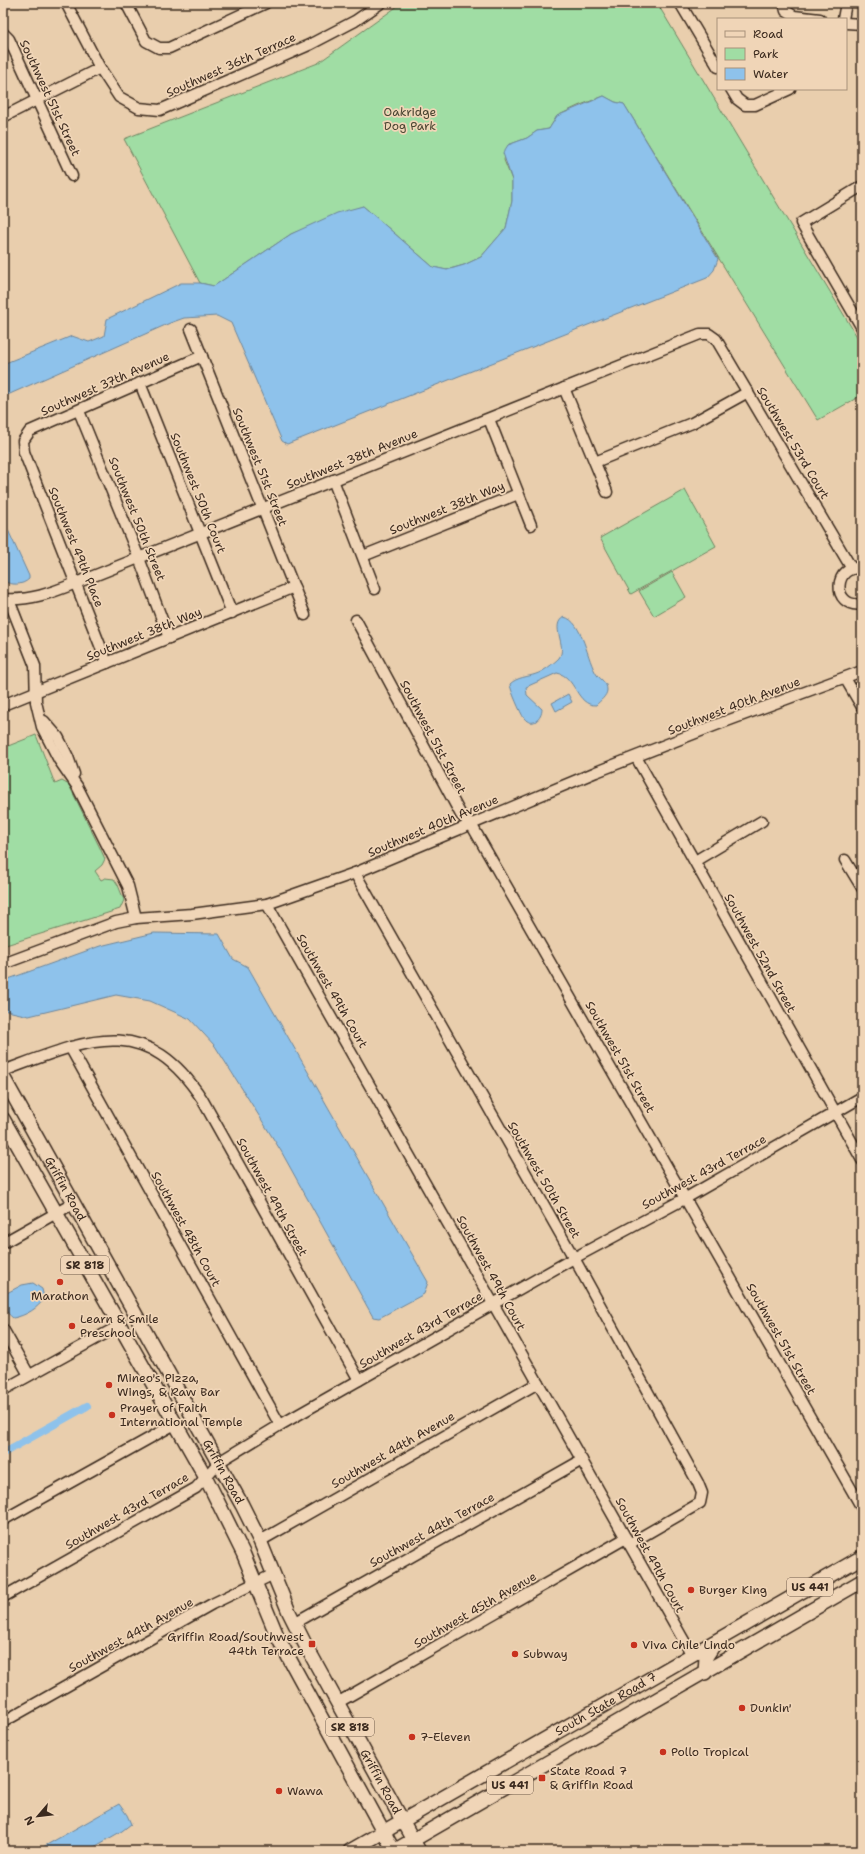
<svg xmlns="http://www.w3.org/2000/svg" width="865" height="1854" viewBox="0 0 865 1854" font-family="'Shantell Sans',sans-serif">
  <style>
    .green { fill: #a0dda4; stroke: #6e8461 }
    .water { fill: #8ec2eb; stroke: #6d8599 }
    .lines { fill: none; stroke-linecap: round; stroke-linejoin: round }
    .canal { stroke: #8ec2eb; stroke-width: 8 }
    .minor-casing { stroke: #3b2a1e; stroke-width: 13 }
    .major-casing { stroke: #3b2a1e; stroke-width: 16 }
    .minor { stroke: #f0d5b7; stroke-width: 10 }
    .major { stroke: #f0d5b7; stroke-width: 13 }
    .poi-dot { fill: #c8321e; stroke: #f0d5b7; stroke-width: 1.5 }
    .labels { text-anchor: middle; stroke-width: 3.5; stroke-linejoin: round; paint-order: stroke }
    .shield { fill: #f0d5b7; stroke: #715d4c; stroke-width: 1 }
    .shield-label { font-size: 11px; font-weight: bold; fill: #3b2a1e }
    .street-label { font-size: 12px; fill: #3b2a1e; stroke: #f0d5b7 }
    .park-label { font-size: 12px; fill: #4a4532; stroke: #f0d5b7 }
    .poi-label { font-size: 12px; fill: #3b2a1e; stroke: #f0d5b7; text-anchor: start }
  </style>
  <rect width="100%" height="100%" fill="#e9cead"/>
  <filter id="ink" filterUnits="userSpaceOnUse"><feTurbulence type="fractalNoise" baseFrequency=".025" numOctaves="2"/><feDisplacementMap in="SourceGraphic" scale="8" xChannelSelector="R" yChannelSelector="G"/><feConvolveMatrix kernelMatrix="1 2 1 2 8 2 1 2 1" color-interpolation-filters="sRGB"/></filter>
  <g filter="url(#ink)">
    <g class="green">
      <path d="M402 3H657L862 345V395L818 420 624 104 615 102 604 96 578 106 557 116 549 129 537 131 527 138 508 145 504 160 512 180V201L506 228 481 257 464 265 446 270 433 267 363 206 291 234 214 286 200 283 124 139 318 63Z"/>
      <path d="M685 490 716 546 631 594 600 538Z"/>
      <path d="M672 572 686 597 654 616 639 591Z"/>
      <path d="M36 735 55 784 62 781 69 785 100 848 105 859 102 865 95 871 101 880 105 878 114 879 118 885 124 900 120 909C81 922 42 933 3 946V748Z"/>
    </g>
    <g class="water">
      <path d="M604 96 615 102 624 104 718 259 714 270 707 278 287 444 282 441 231 323 217 316 184 318 170 323 3 397V364L72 336 89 342 104 336 107 319 181 283H200L214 286 291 234 337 213 363 206 433 267 447 270 464 265 481 257 506 228 512 201V180L503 153 508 145 527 138 537 131 549 129 557 116Z"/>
      <path d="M3 519 29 576V579C22 586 11 585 3 581Z"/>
      <path d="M564 617C583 621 587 661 597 675 601 680 607 682 607 690 607 696 600 701 596 705 576 706 576 676 557 673L526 687 527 695 542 709C542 719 532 728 524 718 521 714 510 689 510 684 517 677 528 677 536 674 543 672 554 663 559 658 568 646 549 625 564 617Z"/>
      <path d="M568 694 572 702 556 711 552 703Z"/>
      <path d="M154 933 219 934 233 959 248 967 428 1282 424 1294 379 1318 373 1317 281 1151 241 1087 215 1046 190 1019 150 1001 116 995 29 1016 3 1010V981L100 946Z"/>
      <path d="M33 1283 42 1289 44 1298C39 1308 25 1316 13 1318 5 1312 3 1305 3 1295L22 1285Z"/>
      <path d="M119 1804 127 1815 131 1824 122 1831 87 1851H36Z"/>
    </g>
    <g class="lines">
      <path class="canal" d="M3 1453 87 1406"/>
      <defs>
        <g id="minor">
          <path d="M66 3 100 68 119 97 139 108 160 110 309 45 355 21 381 3"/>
          <path d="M126 3 146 41 159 48H169L266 3"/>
          <path d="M680 3 718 67"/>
          <path d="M784 3 786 11 794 16 820 19"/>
          <path d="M843 19 846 3"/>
          <path d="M846 23 862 24"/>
          <path d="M3 33 9 39 72 176"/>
          <path d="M731 89 737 99 745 105H755L790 89"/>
          <path d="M3 117 100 68"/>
          <path d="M862 186 801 223 862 328"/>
          <path d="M191 329 305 615"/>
          <path d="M140 383 232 613"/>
          <path d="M564 388 607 492"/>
          <path d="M79 411 139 558 169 638"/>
          <path d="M489 419 531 525"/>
          <path d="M595 462 692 423 748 392"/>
          <path d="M333 480 375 589"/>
          <path d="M363 556 518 494"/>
          <path d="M862 569C834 562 830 609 862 604"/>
          <path d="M3 599C30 601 51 593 76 583L700 334H709L716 339 852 569"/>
          <path d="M9 600 35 666 36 702 42 727 59 760 77 786 128 886 136 918"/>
          <path d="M356 620 461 815 471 824 862 1508"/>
          <path d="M107 663 24 452 23 441 30 431 202 356"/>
          <path d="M845 678 862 707"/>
          <path d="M3 705 294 587"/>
          <path d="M44 721 58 737 68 757 74 774"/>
          <path d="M636 757 862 1160"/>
          <path d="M845 860 862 888"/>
          <path d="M695 861 762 821"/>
          <path d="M355 873 574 1258 698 1483 702 1493 700 1503 629 1544"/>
          <path d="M267 904 692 1655"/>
          <path d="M3 964 116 922 136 918 192 914 267 904 355 873 596 772 716 725 862 671"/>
          <path d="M70 1047 280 1425"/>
          <path d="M3 1071C85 1041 144 1010 202 1099L359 1380"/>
          <path d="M3 1243 74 1203"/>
          <path d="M3 1329 29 1375"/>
          <path d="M3 1390 119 1326"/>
          <path d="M3 1520 175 1424"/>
          <path d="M260 1541 538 1383"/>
          <path d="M3 1597 196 1488 219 1462 280 1425 574 1258 686 1198 862 1097"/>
          <path d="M294 1623 582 1460"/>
          <path d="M337 1703 626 1538"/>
          <path d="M3 1722 212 1604 274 1574"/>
        </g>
        <g id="major">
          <path id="s1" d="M3 1077 242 1505 260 1541 289 1612 304 1642 419 1851"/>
          <path d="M3 1119 205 1476 243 1553 278 1638 394 1851"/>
          <path d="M705 1673 706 1657 715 1643"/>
          <path id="s2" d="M350 1851 862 1557"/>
          <path d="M394 1851 862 1581"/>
        </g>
      </defs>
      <use href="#minor" class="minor-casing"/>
      <use href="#major" class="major-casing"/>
      <use href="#minor" class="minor"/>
      <use href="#major" class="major"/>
    </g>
  </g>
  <g class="poi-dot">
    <circle cx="60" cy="1282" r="4"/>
    <circle cx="72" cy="1326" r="4"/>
    <circle cx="109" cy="1385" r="4"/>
    <circle cx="112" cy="1415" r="4"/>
    <circle cx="691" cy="1590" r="4"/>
    <rect x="308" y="1640" width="8" height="8" rx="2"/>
    <circle cx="634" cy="1645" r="4"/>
    <circle cx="515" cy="1654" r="4"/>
    <circle cx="742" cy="1708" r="4"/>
    <circle cx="412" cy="1737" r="4"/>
    <circle cx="663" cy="1752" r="4"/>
    <rect x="538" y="1774" width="8" height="8" rx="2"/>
    <circle cx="279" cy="1791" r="4"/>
  </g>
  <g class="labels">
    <g class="shield">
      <rect x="61" y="1256" width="48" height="18" rx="3"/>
      <rect x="787" y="1578" width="46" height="18" rx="3"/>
      <rect x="326" y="1718" width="48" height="18" rx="3"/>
      <rect x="487" y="1776" width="46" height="18" rx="3"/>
    </g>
    <g class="shield-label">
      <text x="85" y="1269">SR 818</text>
      <text x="810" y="1591">US 441</text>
      <text x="350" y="1731">SR 818</text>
      <text x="510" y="1789">US 441</text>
    </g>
    <g class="street-label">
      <text transform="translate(231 65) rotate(-24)" y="4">Southwest 36th Terrace</text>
      <text transform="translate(50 98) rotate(65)" y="4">Southwest 51st Street</text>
      <text transform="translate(105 384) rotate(-24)" y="4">Southwest 37th Avenue</text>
      <text transform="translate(793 443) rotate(59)" y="4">Southwest 53rd Court</text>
      <text transform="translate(352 459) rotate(-22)" y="4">Southwest 38th Avenue</text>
      <text transform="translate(260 467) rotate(68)" y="4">Southwest 51st Street</text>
      <text transform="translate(198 493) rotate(68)" y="4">Southwest 50th Court</text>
      <text transform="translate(447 508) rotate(-22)" y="4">Southwest 38th Way</text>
      <text transform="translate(137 519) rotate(68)" y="4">Southwest 50th Street</text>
      <text transform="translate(76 547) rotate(68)" y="4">Southwest 49th Place</text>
      <text transform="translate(144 634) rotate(-22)" y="4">Southwest 38th Way</text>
      <text transform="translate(734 706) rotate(-21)" y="4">Southwest 40th Avenue</text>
      <text transform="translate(433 737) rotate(62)" y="4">Southwest 51st Street</text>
      <text transform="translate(433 826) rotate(-23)" y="4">Southwest 40th Avenue</text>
      <text transform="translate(760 953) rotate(61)" y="4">Southwest 52nd Street</text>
      <text transform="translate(332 991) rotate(60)" y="4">Southwest 49th Court</text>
      <text transform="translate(620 1057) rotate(60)" y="4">Southwest 51st Street</text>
      <text transform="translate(704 1172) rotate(-29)" y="4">Southwest 43rd Terrace</text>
      <text transform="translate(544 1180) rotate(60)" y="4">Southwest 50th Street</text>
      <text dy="4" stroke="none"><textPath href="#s1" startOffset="128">Griffin Road</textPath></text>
      <text transform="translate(272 1197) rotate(61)" y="4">Southwest 49th Street</text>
      <text transform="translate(186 1229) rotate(61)" y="4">Southwest 48th Court</text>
      <text transform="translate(491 1273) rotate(61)" y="4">Southwest 49th Court</text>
      <text transform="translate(421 1330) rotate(-30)" y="4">Southwest 43rd Terrace</text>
      <text transform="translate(781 1339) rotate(60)" y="4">Southwest 51st Street</text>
      <text transform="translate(393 1450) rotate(-30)" y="4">Southwest 44th Avenue</text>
      <text dy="4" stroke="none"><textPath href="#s1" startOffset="452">Griffin Road</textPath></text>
      <text transform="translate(127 1511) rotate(-30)" y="4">Southwest 43rd Terrace</text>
      <text transform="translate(432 1530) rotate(-29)" y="4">Southwest 44th Terrace</text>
      <text transform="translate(650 1555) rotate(61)" y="4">Southwest 49th Court</text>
      <text transform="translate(475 1610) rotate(-30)" y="4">Southwest 45th Avenue</text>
      <text transform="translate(131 1635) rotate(-29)" y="4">Southwest 44th Avenue</text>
      <text dy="4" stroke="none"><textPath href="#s2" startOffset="295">South State Road 7</textPath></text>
      <text dy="4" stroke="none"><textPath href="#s1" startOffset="800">Griffin Road</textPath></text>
    </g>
    <g class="park-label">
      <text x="410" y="116">Oakridge<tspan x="410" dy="14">Dog Park</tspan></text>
    </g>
    <g class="poi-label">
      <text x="60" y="1300" text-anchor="middle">Marathon</text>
      <text x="80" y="1323">Learn &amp; Smile<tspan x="80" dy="14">Preschool</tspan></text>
      <text x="117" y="1382">Mineo's Pizza,<tspan x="117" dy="14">Wings, &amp; Raw Bar</tspan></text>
      <text x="120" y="1412">Prayer of Faith<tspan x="120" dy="14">International Temple</tspan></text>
      <text x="699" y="1594">Burger King</text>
      <text x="304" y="1641" text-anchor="end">Griffin Road/Southwest<tspan x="304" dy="14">44th Terrace</tspan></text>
      <text x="642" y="1649">Viva Chile Lindo</text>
      <text x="523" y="1658">Subway</text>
      <text x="750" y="1712">Dunkin'</text>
      <text x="420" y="1741">7-Eleven</text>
      <text x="671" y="1756">Pollo Tropical</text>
      <text x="550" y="1775">State Road 7<tspan x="550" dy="14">&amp; Griffin Road</tspan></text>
      <text x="287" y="1795">Wawa</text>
    </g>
  </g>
  <rect width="865" height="1854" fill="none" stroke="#f0d5b7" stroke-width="16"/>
  <rect x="8" y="8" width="849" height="1838" fill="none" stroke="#3b2a1e" stroke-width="1.5" filter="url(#ink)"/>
  <rect x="717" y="18" width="130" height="72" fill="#f0d5b7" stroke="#a8917a"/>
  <rect x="725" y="31" width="20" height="6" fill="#f0d5b7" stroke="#a8917a"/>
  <text x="753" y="38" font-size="12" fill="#3b2a1e">Road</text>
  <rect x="725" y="48" width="20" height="12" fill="#a0dda4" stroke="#a8917a"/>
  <text x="753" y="58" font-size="12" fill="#3b2a1e">Park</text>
  <rect x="725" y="68" width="20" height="12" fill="#8ec2eb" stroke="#a8917a"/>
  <text x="753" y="78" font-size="12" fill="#3b2a1e">Water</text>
  <g transform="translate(38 1816) rotate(242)" stroke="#f0d5b7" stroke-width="3" paint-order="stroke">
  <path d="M0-3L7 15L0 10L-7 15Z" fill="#3b2a1e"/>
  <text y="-6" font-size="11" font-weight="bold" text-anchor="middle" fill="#3b2a1e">N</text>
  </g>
</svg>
